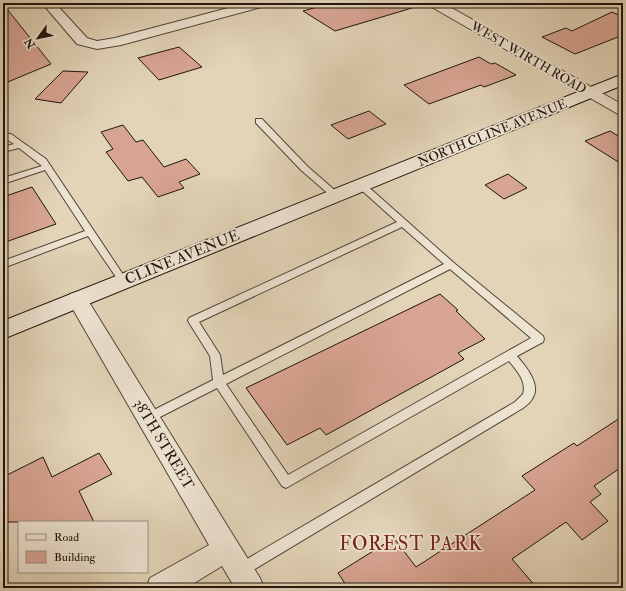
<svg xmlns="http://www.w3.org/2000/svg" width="626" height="591" viewBox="0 0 626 591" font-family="'IM FELL Double Pica',serif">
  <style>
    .building { fill: #d8a593; stroke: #1e150d }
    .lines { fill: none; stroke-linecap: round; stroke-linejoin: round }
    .lane-casing { stroke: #4f4538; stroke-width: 2 }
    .street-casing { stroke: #4f4538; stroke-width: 2 }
    .secondary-casing { stroke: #1e150d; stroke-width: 2 }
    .lane { fill: #ede3d1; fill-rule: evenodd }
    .street { fill: #ede3d1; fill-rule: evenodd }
    .secondary { fill: #ede3d1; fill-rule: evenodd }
    .labels { text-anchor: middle; stroke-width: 3.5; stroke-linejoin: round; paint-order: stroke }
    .far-street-label { font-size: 13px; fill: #1e150d; stroke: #ede3d1 }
    .street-label { font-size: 15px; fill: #1e150d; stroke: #ede3d1 }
    .near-neighbourhood-label { font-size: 19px; letter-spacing: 1px; fill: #7a1f14; stroke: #ede3d1 }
  </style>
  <rect width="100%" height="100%" fill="#e3d4b8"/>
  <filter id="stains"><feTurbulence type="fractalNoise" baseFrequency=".005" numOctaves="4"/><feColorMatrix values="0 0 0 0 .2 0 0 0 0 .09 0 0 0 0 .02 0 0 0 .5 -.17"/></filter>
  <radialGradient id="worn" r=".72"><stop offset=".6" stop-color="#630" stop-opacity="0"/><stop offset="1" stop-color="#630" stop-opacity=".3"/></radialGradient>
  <g class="building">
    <path d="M331 3H411L412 8 335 31 303 11Z"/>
    <path d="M3 4 51 64 3 84Z"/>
    <path d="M612 12 623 17V35L575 54 542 37 566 28 572 31Z"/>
    <path d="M179 47 202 67 159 80 138 58Z"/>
    <path d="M479 57 491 64 495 63 516 75 484 87 481 85 429 104 404 85Z"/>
    <path d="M63 71 88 72 61 103 35 99Z"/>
    <path d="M369 111 386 124 348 139 331 125Z"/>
    <path d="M123 125 136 142 143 140 164 167 186 159 200 174 179 182 184 188 158 197 142 177 128 181 106 152 113 149 101 132Z"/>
    <path d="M610 131 623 139V165L585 141Z"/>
    <path d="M508 174 527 188 504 199 485 185Z"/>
    <path d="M32 187 56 224 3 243V197Z"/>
    <path d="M440 294 458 310 456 311 485 339 458 353 464 359 326 435 320 428 287 445 246 388Z"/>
    <path d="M623 416V466L594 486 601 494 590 502 608 521 582 540 566 522 512 559 537 588H348L338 573 394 538 416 567 535 490 522 476 574 443 577 446Z"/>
    <path d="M99 453 112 474 79 491 94 522H3V477L43 457 52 477Z"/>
  </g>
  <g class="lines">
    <defs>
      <g id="lane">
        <path d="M256 119H262L307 166 338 193 339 195 338 197H332L301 170 256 123Z"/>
        <path d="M3 133 11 134 46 159 126 279 128 281 126 283H120L88 236 3 268V261L85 231 45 170 3 184V178L42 166 19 148 3 152V147L14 144 3 137Z"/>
        <path d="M361 182 364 183 454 263 543 336 544 339 543 342 517 356C526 367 542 385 532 399 530 403 526 405 523 408L240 578 235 576 233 571 235 566 515 402 523 394C527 381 516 370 509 361L286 488 282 486 217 388 152 421 148 423 144 421 142 418 144 415 213 380 210 356 188 321 189 318 397 222 358 187 357 185ZM402 227 444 264 223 375 220 355 199 322ZM450 269 531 338 288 475 226 384Z"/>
      </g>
      <g id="street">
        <path d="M42 3H55L87 38 97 41 115 38 247 3H267L265 6 121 45 97 49 77 44Z"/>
        <path d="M428 3H443L623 105V116L618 114 430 6Z"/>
        <path d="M77 292 84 294 236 540 260 578 264 588H235L222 566 186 588H146L150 578 209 545 67 299 70 294Z"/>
      </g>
      <path id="secondary" d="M623 74V85L3 339V321Z"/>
    </defs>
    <use href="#lane" class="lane-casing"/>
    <use href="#street" class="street-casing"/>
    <use href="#secondary" class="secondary-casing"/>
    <use href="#lane" class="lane"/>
    <use href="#street" class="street"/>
    <use href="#secondary" class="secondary"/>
  </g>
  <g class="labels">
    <g class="far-street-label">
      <text transform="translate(529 57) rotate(30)" y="5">WEST WIRTH ROAD</text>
      <text transform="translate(492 132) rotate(-22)" y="5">NORTH CLINE AVENUE</text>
    </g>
    <g class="street-label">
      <text transform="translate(182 257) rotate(-22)" y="5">CLINE AVENUE</text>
      <text transform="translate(164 444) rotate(59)" y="5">38TH STREET</text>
    </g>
    <g class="near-neighbourhood-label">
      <text x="411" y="550">FOREST PARK</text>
    </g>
  </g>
  <rect width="626" height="591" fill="none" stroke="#e3d4b8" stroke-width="16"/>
  <rect x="4" y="4" width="618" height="583" fill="none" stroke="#1e150d" stroke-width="2"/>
  <rect x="8" y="8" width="610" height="575" fill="none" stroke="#1e150d"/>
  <rect x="18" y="521" width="130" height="52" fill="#ede3d1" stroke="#9a9183"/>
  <rect x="26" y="534" width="20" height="6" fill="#ede3d1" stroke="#9a9183"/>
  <text x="54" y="541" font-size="12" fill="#1e150d">Road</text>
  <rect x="26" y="551" width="20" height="12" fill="#d8a593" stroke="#9a9183"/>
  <text x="54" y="561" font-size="12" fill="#1e150d">Building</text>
  <g transform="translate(38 38) rotate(237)" stroke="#ede3d1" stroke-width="3" paint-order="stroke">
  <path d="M0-3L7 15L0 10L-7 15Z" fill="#1e150d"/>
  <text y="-6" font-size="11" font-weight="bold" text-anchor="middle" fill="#1e150d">N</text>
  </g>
  <rect width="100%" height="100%" filter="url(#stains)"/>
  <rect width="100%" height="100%" fill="url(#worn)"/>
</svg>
